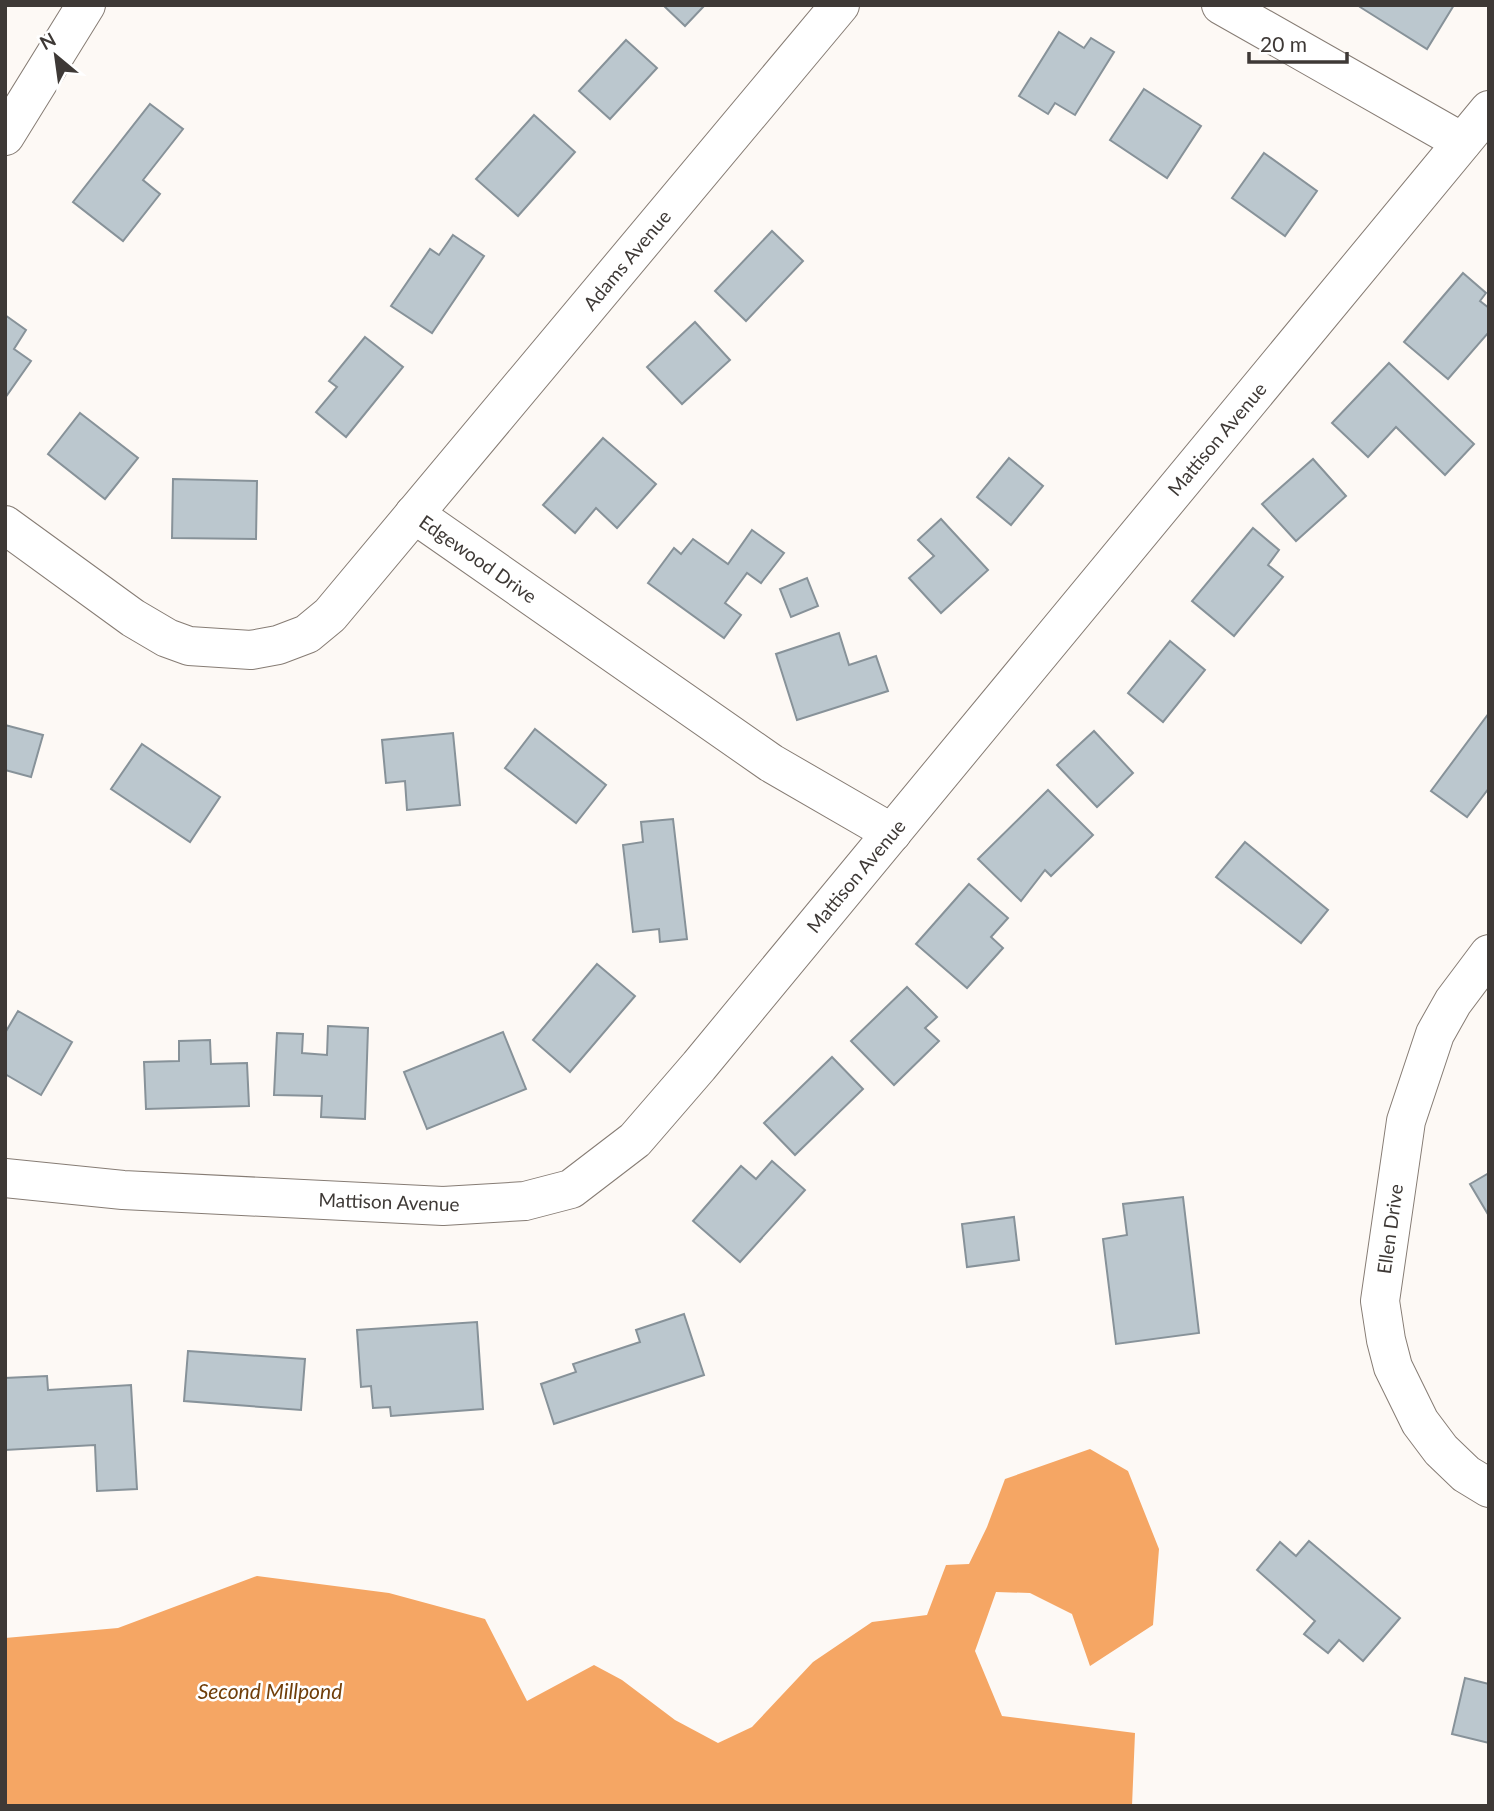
<svg xmlns="http://www.w3.org/2000/svg" width="1494" height="1811" viewBox="0 0 1494 1811" font-family="Lato,sans-serif">
  <style>
    .water { fill: #f5a664 }
    .building { fill: #bbc7ce; stroke: #879299; stroke-width: 2 }
    .lines { fill: none; stroke-linecap: round; stroke-linejoin: round }
    .minor-casing { stroke: #867c74; stroke-width: 40 }
    .minor { stroke: #fff; stroke-width: 38 }
    .labels { text-anchor: middle; stroke-width: 5; stroke-linejoin: round; paint-order: stroke }
    .street-label { font-size: 19px; fill: #3e3936; stroke: #fff }
    .water-label { font-size: 21px; font-style: italic; fill: #703e09; stroke: #fff }
  </style>
  <rect width="100%" height="100%" fill="#fdf9f5"/>
  <path class="water" d="M1090 1449 1128 1471 1159 1549 1153 1625 1090 1666 1072 1614 1030 1593 996 1592 975 1651 1002 1716 1135 1733 1132 1806H5V1638L118 1628 257 1576 389 1593 485 1619 527 1701 594 1665 622 1680 675 1720 718 1743 752 1727 813 1662 872 1622 927 1615 946 1565 969 1564 987 1527 1005 1479Z"/>
  <g class="building">
    <path d="M663 5H705L685 26Z"/>
    <path d="M1361 5H1454L1427 49 1360 7Z"/>
    <path d="M1059 32 1084 48 1091 38 1114 52 1075 115 1055 103 1048 114 1019 96Z"/>
    <path d="M626 40 657 68 610 119 579 91Z"/>
    <path d="M1144 89 1201 126 1167 178 1110 140Z"/>
    <path d="M150 104 183 129 143 180 160 194 123 241 73 202Z"/>
    <path d="M534 115 575 152 518 216 476 179Z"/>
    <path d="M1264 153 1317 191 1285 236 1232 198Z"/>
    <path d="M772 231 803 261 746 321 715 291Z"/>
    <path d="M453 235 484 256 432 333 391 306 430 249 439 255Z"/>
    <path d="M1463 273 1486 293 1480 301 1489 308V332L1448 379 1404 342Z"/>
    <path d="M5 315 26 330 14 349 31 361 5 398Z"/>
    <path d="M695 322 730 360 682 404 647 367Z"/>
    <path d="M365 337 403 367 346 437 316 412 337 387 329 381Z"/>
    <path d="M1389 363 1474 444 1445 475 1396 427 1368 457 1332 423Z"/>
    <path d="M80 413 138 458 105 499 48 454Z"/>
    <path d="M603 438 656 484 617 528 596 508 575 533 543 505Z"/>
    <path d="M1009 458 1043 486 1011 525 977 497Z"/>
    <path d="M1313 459 1346 496 1296 541 1262 504Z"/>
    <path d="M173 479 257 481 256 539 172 538Z"/>
    <path d="M941 519 988 570 941 613 909 578 934 556 918 540Z"/>
    <path d="M1253 528 1279 550 1268 565 1283 577 1234 636 1192 601Z"/>
    <path d="M752 530 784 553 761 583 747 573 725 603 741 615 724 638 648 583 674 548 681 554 693 539 728 564Z"/>
    <path d="M807 578 818 606 791 617 780 589Z"/>
    <path d="M839 633 849 665 876 656 888 691 797 720 776 654Z"/>
    <path d="M1170 641 1205 670 1163 722 1128 693Z"/>
    <path d="M1489 713V788L1467 817 1431 791Z"/>
    <path d="M5 725 43 735 31 777 5 770Z"/>
    <path d="M535 729 606 785 576 823 505 768Z"/>
    <path d="M1094 731 1133 773 1097 807 1057 765Z"/>
    <path d="M453 733 460 805 407 810 405 781 386 783 382 740Z"/>
    <path d="M142 744 220 797 190 842 111 789Z"/>
    <path d="M1048 790 1093 835 1051 876 1045 870 1021 901 978 859Z"/>
    <path d="M673 819 687 939 660 942 659 929 633 932 623 845 643 842 641 822Z"/>
    <path d="M1245 842 1328 910 1301 943 1216 877Z"/>
    <path d="M969 884 1008 918 991 937 1003 948 967 988 916 944Z"/>
    <path d="M597 964 635 996 570 1072 533 1040Z"/>
    <path d="M907 987 937 1017 925 1028 939 1041 894 1085 851 1041Z"/>
    <path d="M18 1011 72 1042 41 1095 5 1074V1033Z"/>
    <path d="M328 1026 368 1028 365 1119 321 1117 322 1096 274 1095 277 1033 303 1034 302 1053 327 1055Z"/>
    <path d="M503 1032 526 1089 427 1129 404 1072Z"/>
    <path d="M210 1040 211 1064 247 1063 249 1106 146 1109 144 1062 179 1061V1041Z"/>
    <path d="M832 1057 863 1089 795 1155 764 1123Z"/>
    <path d="M772 1161 805 1190 740 1262 693 1221 741 1166 756 1179Z"/>
    <path d="M1489 1173V1216L1470 1184Z"/>
    <path d="M1183 1197 1199 1333 1116 1344 1103 1239 1127 1235 1123 1204Z"/>
    <path d="M1014 1217 1019 1260 967 1267 962 1224Z"/>
    <path d="M684 1314 704 1375 554 1424 541 1384 576 1372 573 1364 640 1342 636 1330Z"/>
    <path d="M477 1322 483 1409 391 1416 390 1407 373 1408 371 1386 361 1387 357 1330Z"/>
    <path d="M188 1351 305 1359 301 1410 184 1401Z"/>
    <path d="M47 1376 48 1390 131 1385 137 1489 97 1491 95 1445 5 1450V1378Z"/>
    <path d="M1309 1541 1400 1618 1363 1661 1339 1640 1328 1653 1304 1634 1315 1621 1257 1570 1280 1542 1296 1556Z"/>
    <path d="M1465 1678 1489 1684V1743L1452 1734Z"/>
  </g>
  <g class="lines">
    <defs>
      <g id="minor">
        <path d="M1221 5 1462 142"/>
        <path d="M5 136 86 5"/>
        <path d="M414 514 771 763 892 833"/>
        <path d="M5 525 133 618 167 638 189 646 251 650 278 645 307 634 330 615 840 5"/>
        <path d="M1489 954 1453 1002 1435 1034 1406 1121 1380 1301 1386 1340 1393 1367 1420 1422 1441 1450 1466 1474 1489 1488"/>
        <path d="M5 1178 123 1190 443 1206 525 1201 571 1189 635 1140 699 1066 1489 110"/>
      </g>
    </defs>
    <use href="#minor" class="minor-casing"/>
    <use href="#minor" class="minor"/>
  </g>
  <g class="labels">
    <g class="street-label">
      <text transform="translate(627 260) rotate(-50)" y="7">Adams Avenue</text>
      <text transform="translate(1217 439) rotate(-50)" y="7">Mattison Avenue</text>
      <text transform="translate(478 559) rotate(35)" y="7">Edgewood Drive</text>
      <text transform="translate(856 876) rotate(-50)" y="7">Mattison Avenue</text>
      <text transform="translate(389 1202) rotate(2)" y="7">Mattison Avenue</text>
      <text transform="translate(1390 1229) rotate(-82)" y="7">Ellen Drive</text>
    </g>
    <g class="water-label">
      <text x="270" y="1699">Second Millpond</text>
    </g>
  </g>
  <rect width="1494" height="1811" fill="none" stroke="#3e3936" stroke-width="14"/>
  <g transform="translate(56 56) rotate(331)" stroke="#ffffff" stroke-width="5" paint-order="stroke">
  <path d="M0-5L12 26L0 18L-12 26Z" fill="#3e3936"/>
  <text y="-10" font-size="19" font-weight="bold" text-anchor="middle" fill="#3e3936">N</text>
  </g>
  <path d="M1249 52v10h98v-10" fill="none" stroke="#3e3936" stroke-width="3.5"/>
  <text x="1260" y="52" font-size="21" fill="#3e3936" stroke="#ffffff" stroke-width="5" paint-order="stroke">20 m</text>
</svg>
